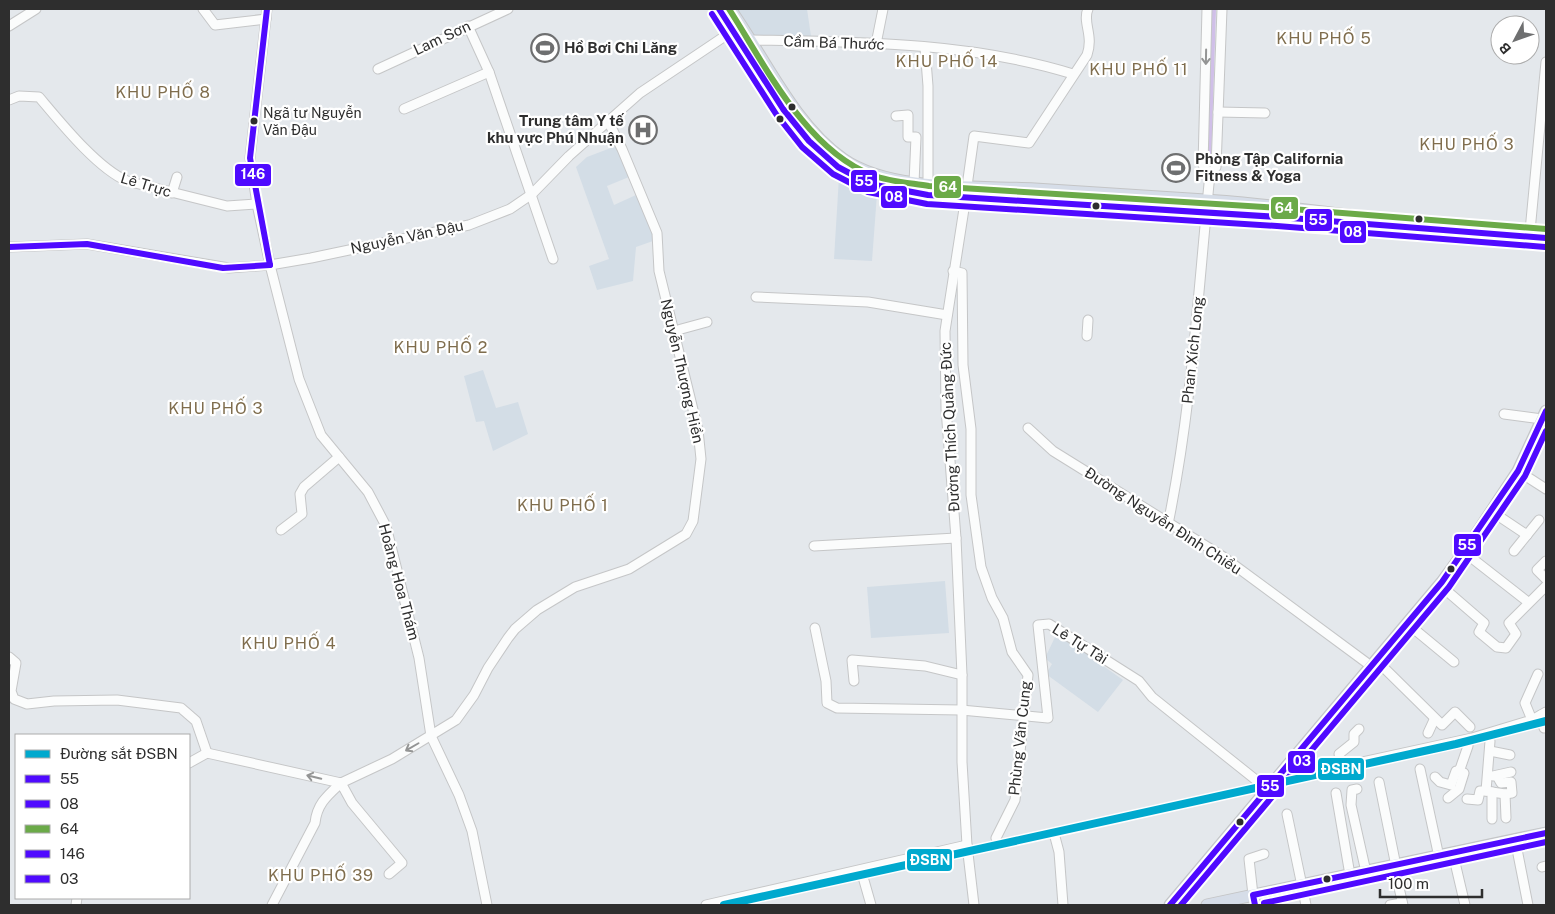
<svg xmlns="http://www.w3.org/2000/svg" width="1555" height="914" viewBox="0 0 1555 914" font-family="'Public Sans',sans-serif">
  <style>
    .education { fill: #d3dde6 }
    .green { fill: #d0bfe8 }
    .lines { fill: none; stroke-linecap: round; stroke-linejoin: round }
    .minor-casing { stroke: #c5c6c7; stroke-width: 11 }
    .major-casing { stroke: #c4c5c6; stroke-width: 13 }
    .minor { stroke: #fbfcfc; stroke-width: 9 }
    .major { stroke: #d6dde8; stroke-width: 11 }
    .bus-1-casing { stroke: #fff; stroke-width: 10 }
    .bus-2-casing { stroke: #fff; stroke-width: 10 }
    .bus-3-casing { stroke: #fff; stroke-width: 10 }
    .bus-4-casing { stroke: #fff; stroke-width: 10 }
    .bus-5-casing { stroke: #fff; stroke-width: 10 }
    .bus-1 { stroke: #4f0aff; stroke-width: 6 }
    .bus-2 { stroke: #4f0aff; stroke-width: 6 }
    .bus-3 { stroke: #6baa48; stroke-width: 6 }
    .bus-4 { stroke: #4f0aff; stroke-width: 6 }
    .bus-5 { stroke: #4f0aff; stroke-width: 6 }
    .rail-1-casing { stroke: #fff; stroke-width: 11 }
    .rail-1 { stroke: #00a9ce; stroke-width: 8 }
    .oneway { stroke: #949595 }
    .bus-dot { fill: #2e2e2e; stroke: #fff; stroke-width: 2 }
    .labels { text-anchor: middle; stroke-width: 4.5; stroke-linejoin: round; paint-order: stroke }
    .bus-label { font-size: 14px; fill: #2e2e2e; stroke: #fff; text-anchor: start }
    .street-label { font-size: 15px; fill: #2e2e2e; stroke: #fff }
    .poi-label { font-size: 15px; font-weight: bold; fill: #2e2e2e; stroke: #fff; text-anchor: start }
    .neighbourhood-label { font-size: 16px; letter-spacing: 1px; fill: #7f6d4d; stroke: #fff }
    .line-badge { stroke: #fff; stroke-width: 2 }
    .badge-label { font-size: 14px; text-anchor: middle; font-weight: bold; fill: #fff }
  </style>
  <rect width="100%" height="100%" fill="#e4e8ec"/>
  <g class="education">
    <path d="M737 9H807L811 36H755Z"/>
    <path d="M616 146 629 177 607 186 614 205 636 195 652 232 653 241 636 247 633 281 597 290 589 266 609 259 576 167 587 157Z"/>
    <path d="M839 177 877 194 872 261 834 259Z"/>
    <path d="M483 370 496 408 518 402 528 434 493 451 484 421 476 422 464 376Z"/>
    <path d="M945 581 949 633 871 638 867 587Z"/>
    <path d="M1057 633 1123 680 1098 712 1046 674 1052 664 1045 658Z"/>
  </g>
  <path class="green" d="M1209 9H1216L1211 165 1207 167Z"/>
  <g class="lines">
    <defs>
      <g id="minor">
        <path d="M203 9 215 25 266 19"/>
        <path d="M267 9 250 158 257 204 270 265 299 379 321 435 368 492 386 526 419 658 431 736 459 795 472 831 487 905"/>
        <path d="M1207 9 1203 165 1210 174"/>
        <path d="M9 26 36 9"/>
        <path d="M468 26 489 72 553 259"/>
        <path d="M747 44 752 40C859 42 970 42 1073 74"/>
        <path d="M876 44 883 9"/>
        <path d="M925 48 928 86V185"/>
        <path d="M378 69 508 9"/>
        <path d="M9 100 19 96 39 97C61 123 97 168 127 181L227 206 257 204"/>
        <path d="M404 109 489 72"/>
        <path d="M1218 112 1265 113"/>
        <path d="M896 116 908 115V137H916L914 183"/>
        <path d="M967 186 974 136 1029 143 1087 55C1094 35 1082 22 1088 9"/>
        <path d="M172 193 177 177"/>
        <path d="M966 196 945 331 946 409 956 538 962 675V762L967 845 974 905"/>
        <path d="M1530 231 1546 62"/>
        <path d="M9 247 87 244 229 268 270 265 311 258 469 225 510 209 532 194 569 156 640 93 737 28"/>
        <path d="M953 271 962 273 963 365 971 429V495L981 567 992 598 1003 618 1012 652 1028 675 1015 800 996 838"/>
        <path d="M756 297 868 302 947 315"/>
        <path d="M674 331 707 322"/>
        <path d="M1087 336 1088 320"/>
        <path d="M1504 414 1542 419"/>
        <path d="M1028 428 1053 451 1222 556 1371 666"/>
        <path d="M1518 471 1546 489"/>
        <path d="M1491 511 1527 535"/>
        <path d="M1168 524C1192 408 1198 291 1210 174L1216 167 1222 9"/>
        <path d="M281 530 302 514 300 494 304 487 339 457"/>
        <path d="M814 546 956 538"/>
        <path d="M1514 551 1539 520"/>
        <path d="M1464 552 1528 602"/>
        <path d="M1546 561 1537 570 1546 579"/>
        <path d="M1440 585 1484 623 1479 632 1497 647 1506 648 1516 634 1509 623 1546 586"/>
        <path d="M1408 624 1454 662"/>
        <path d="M815 628 826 681 827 703 837 708 961 710 1048 718 1038 625 1049 624 1139 681 1152 697 1261 784"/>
        <path d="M9 657 16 663 11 691 14 699 27 704 54 701 117 700 181 708 196 721 207 753"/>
        <path d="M1376 660 1442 725 1455 712 1470 727"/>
        <path d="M854 681 852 660 925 666 962 675"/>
        <path d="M1541 715 1544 728"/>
        <path d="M1532 720 1525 703 1538 674"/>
        <path d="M1428 733 1434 720"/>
        <path d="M1490 741 1486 791 1492 792V819"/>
        <path d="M1490 751 1510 755"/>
        <path d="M207 753 341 783 392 759 456 720 474 695 488 668 508 638 515 629 537 610 575 587 629 569 686 534 693 521 701 459 698 430 659 271 657 233 622 149 608 121"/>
        <path d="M1339 754 1354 742V734L1359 729"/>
        <path d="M189 763 207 753"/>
        <path d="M1286 766 1298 776 1472 738 1532 720 1546 712"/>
        <path d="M1420 769 1439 857"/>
        <path d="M1493 776 1511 772"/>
        <path d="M1497 776 1501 783 1511 782 1512 793 1505 794"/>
        <path d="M1435 777 1440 782 1451 785 1456 771 1459 772 1468 746"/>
        <path d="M1379 782 1396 866"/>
        <path d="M1357 789 1352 790 1351 805 1366 872"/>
        <path d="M1492 792 1505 794 1506 818"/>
        <path d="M1336 793 1350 875"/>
        <path d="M1448 798 1459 789 1464 773 1459 772"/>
        <path d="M1467 799 1478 800 1480 791H1486"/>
        <path d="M1287 814 1306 905"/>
        <path d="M1055 837 1059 852 1063 905"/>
        <path d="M1515 839 1528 905"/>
        <path d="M1453 854 1465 905"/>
        <path d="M1394 866 1403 905"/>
        <path d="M1542 867 1546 866"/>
        <path d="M863 877 871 905"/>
        <path d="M1253 895 1249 859 1264 854"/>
        <path d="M76 905 77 898"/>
        <path d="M272 905 315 823C317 804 327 796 341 783L352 803 402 863 389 874"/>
        <path d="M706 905 967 845"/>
        <path d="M1390 905 1402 903"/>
      </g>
      <g id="major">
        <path d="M719 9 783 109 809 141 838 167 870 184 928 195 1278 217 1546 238"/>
        <path d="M730 9C764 57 794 125 843 159 890 192 978 186 1035 189 1091 193 1148 196 1205 200 1255 203 1305 210 1355 216"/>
        <path d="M1170 905 1442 582 1469 545 1518 471 1546 411"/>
        <path d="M1207 905 1546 833"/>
      </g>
    </defs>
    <use href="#minor" class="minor-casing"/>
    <use href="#major" class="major-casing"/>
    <use href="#minor" class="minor"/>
    <use href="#major" class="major"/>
    <defs>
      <g id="bus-1">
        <path d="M719 9 783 109 809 141 838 167 870 184 928 195 1278 217 1546 238"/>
        <path d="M1170 905 1442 582 1518 471 1546 411"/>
        <path d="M1255 905 1253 895 1546 833"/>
      </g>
      <path id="bus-2" d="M712 14 776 114 802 147 833 174 868 192 927 204 1277 226 1545 247"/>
      <path id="bus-3" d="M729 9C765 65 806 150 872 175 890 182 911 183 929 186L1279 208 1546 229"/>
      <g id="bus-4">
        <path d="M267 9 250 158 270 265"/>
        <path d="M9 247 87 244 223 268 270 265"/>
      </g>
      <g id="bus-5">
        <path d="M1264 903 1546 842"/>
        <path d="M1181 905 1449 587 1525 476 1546 431"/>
      </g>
    </defs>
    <use href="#bus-1" class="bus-1-casing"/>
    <use href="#bus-2" class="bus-2-casing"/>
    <use href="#bus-3" class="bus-3-casing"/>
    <use href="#bus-4" class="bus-4-casing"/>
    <use href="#bus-5" class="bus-5-casing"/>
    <use href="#bus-1" class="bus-1"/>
    <use href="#bus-2" class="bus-2"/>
    <use href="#bus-3" class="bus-3"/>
    <use href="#bus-4" class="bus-4"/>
    <use href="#bus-5" class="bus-5"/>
    <defs>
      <path id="rail-1" d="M724 905 1456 744 1546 721"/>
    </defs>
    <use href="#rail-1" class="rail-1-casing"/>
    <use href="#rail-1" class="rail-1"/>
  </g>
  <defs><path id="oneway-shaft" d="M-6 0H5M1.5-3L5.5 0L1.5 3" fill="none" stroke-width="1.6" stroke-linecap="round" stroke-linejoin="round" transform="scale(1.25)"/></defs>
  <g class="oneway">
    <use href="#oneway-shaft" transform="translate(1206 57) rotate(91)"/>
    <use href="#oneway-shaft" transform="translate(412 747) rotate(150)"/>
    <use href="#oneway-shaft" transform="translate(314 777) rotate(-166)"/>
  </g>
  <defs>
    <symbol id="stadium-ring" viewBox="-11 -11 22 22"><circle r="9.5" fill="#fff" stroke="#6e6f70" stroke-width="1.5"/><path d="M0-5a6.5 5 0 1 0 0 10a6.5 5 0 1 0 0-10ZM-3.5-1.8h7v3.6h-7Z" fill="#6e6f70"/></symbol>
    <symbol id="hospital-ring" viewBox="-11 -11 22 22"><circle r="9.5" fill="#fff" stroke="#6e6f70" stroke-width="1.5"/><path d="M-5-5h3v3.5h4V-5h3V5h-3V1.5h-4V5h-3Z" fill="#6e6f70"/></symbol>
  </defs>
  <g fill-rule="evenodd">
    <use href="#stadium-ring" x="529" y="32" width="32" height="32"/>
    <use href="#hospital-ring" x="627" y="114" width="32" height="32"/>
    <use href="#stadium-ring" x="1160" y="152" width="32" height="32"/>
  </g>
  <g class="bus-dot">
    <circle cx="792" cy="107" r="4.5"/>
    <circle cx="780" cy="119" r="4.5"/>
    <circle cx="254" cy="121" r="4.5"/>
    <circle cx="1096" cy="206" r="4.5"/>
    <circle cx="1419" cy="219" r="4.5"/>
    <circle cx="1451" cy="569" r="4.5"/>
    <circle cx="1240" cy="822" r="4.5"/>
    <circle cx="1327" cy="879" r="4.5"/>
  </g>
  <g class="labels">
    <g class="bus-label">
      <text x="263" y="118">Ngã tư Nguyễn<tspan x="263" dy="17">Văn Đậu</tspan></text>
    </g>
    <g class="street-label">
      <text transform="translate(442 38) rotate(-25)" y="5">Lam Sơn</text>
      <text transform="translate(834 43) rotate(2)" y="5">Cầm Bá Thước</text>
      <text transform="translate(146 185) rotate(17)" y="5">Lê Trực</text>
      <text transform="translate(407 237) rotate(-12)" y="5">Nguyễn Văn Đậu</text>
      <text transform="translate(1193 350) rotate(-84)" y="5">Phan Xích Long</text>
      <text transform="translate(682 371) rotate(77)" y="5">Nguyễn Thượng Hiền</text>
      <text transform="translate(950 427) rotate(-93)" y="5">Đường Thích Quảng Đức</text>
      <text transform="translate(1163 521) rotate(33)" y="5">Đường Nguyễn Đình Chiểu</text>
      <text transform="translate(399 582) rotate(75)" y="5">Hoàng Hoa Thám</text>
      <text transform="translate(1080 644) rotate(32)" y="5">Lê Tự Tài</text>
      <text transform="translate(1020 738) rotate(-84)" y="5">Phùng Văn Cung</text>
    </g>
    <g class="poi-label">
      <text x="564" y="53">Hồ Bơi Chi Lăng</text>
      <text x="624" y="126" text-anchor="end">Trung tâm Y tế<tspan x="624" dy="17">khu vực Phú Nhuận</tspan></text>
      <text x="1195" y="164">Phòng Tập California<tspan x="1195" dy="17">Fitness &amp; Yoga</tspan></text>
    </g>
    <g class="neighbourhood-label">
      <text x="1324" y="44">KHU PHỐ 5</text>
      <text x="947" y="67">KHU PHỐ 14</text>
      <text x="1139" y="75">KHU PHỐ 11</text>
      <text x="163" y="98">KHU PHỐ 8</text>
      <text x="1467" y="150">KHU PHỐ 3</text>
      <text x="441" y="353">KHU PHỐ 2</text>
      <text x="216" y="414">KHU PHỐ 3</text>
      <text x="563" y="511">KHU PHỐ 1</text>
      <text x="289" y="649">KHU PHỐ 4</text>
      <text x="321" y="881">KHU PHỐ 39</text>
    </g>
  </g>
  <g class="line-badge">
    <rect x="234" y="163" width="38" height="24" rx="5" fill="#4f0aff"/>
    <rect x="850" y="169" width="28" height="24" rx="5" fill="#4f0aff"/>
    <rect x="933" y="175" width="29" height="24" rx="5" fill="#6baa48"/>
    <rect x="880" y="185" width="28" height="24" rx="5" fill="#4f0aff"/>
    <rect x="1270" y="196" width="29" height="24" rx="5" fill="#6baa48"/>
    <rect x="1304" y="208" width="29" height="24" rx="5" fill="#4f0aff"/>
    <rect x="1339" y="220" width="28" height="24" rx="5" fill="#4f0aff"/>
    <rect x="1453" y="533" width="29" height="24" rx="5" fill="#4f0aff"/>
    <rect x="1287" y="750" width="29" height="24" rx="5" fill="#4f0aff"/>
    <rect x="1317" y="757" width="48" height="24" rx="5" fill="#00a9ce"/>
    <rect x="1256" y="774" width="29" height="24" rx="5" fill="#4f0aff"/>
    <rect x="906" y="848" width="47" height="24" rx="5" fill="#00a9ce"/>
  </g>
  <g class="badge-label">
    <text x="253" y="179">146</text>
    <text x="864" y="186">55</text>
    <text x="948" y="192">64</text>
    <text x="894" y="202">08</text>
    <text x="1284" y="213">64</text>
    <text x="1318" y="225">55</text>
    <text x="1353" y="237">08</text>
    <text x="1467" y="550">55</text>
    <text x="1302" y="766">03</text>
    <text x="1341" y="774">ĐSBN</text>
    <text x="1270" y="791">55</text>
    <text x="930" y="865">ĐSBN</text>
  </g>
  <rect width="1555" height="914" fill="none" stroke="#2e2e2e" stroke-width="20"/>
  <rect x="15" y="734" width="175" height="165" fill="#ffffff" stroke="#ababab"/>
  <rect x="25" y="750" width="25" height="8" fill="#00a9ce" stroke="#ababab"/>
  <text x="60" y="759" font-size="15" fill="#2e2e2e">Đường sắt ĐSBN</text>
  <rect x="25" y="775" width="25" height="8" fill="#4f0aff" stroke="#ababab"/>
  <text x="60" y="784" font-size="15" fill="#2e2e2e">55</text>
  <rect x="25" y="800" width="25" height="8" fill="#4f0aff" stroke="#ababab"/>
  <text x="60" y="809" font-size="15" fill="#2e2e2e">08</text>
  <rect x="25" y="825" width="25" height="8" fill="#6baa48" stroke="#ababab"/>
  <text x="60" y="834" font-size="15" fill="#2e2e2e">64</text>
  <rect x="25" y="850" width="25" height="8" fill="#4f0aff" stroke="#ababab"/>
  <text x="60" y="859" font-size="15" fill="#2e2e2e">146</text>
  <rect x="25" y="875" width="25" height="8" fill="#4f0aff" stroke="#ababab"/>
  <text x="60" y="884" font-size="15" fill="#2e2e2e">03</text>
  <g transform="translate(1515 40) rotate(229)"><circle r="24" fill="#ffffff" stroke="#ababab"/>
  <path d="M0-4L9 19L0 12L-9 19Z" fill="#6e6f70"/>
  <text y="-8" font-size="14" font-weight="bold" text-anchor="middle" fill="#2e2e2e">B</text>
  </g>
  <path d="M1380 889v8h102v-8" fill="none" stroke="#2e2e2e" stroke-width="2.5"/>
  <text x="1388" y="889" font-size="15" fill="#2e2e2e" stroke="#ffffff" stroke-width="4" paint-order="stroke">100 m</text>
</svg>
